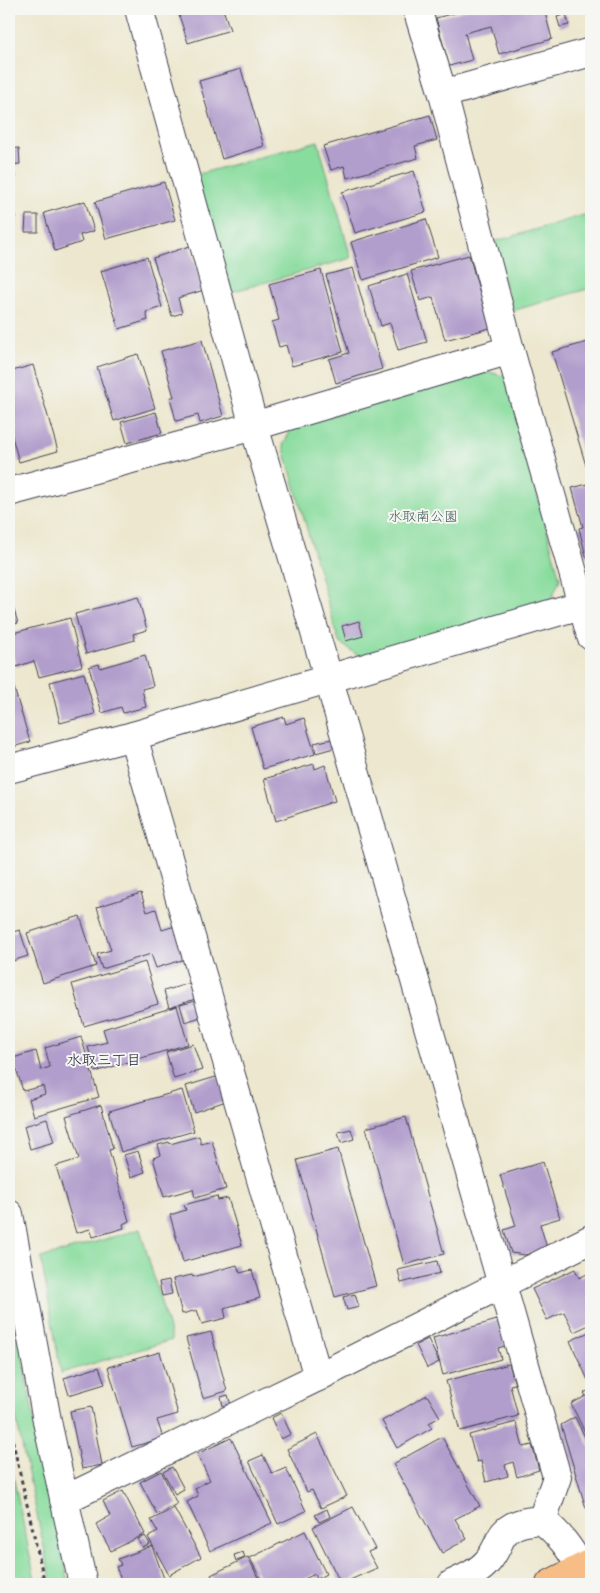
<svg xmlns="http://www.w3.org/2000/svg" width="600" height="1593" viewBox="0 0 600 1593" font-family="'Balsamiq Sans','Klee One',sans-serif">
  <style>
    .green { fill: #88dc9d; stroke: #557f6c }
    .building { fill: #b29ecc }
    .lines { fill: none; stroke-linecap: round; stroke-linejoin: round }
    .minor-casing { stroke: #404051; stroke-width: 30 }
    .major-casing { stroke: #404051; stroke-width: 30 }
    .path { stroke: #404051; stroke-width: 3; stroke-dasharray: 4 4; stroke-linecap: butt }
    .minor { stroke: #fff; stroke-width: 28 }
    .major { stroke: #f6be86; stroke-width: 28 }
    .labels { text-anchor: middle; stroke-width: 4; stroke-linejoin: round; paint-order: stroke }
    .park-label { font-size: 14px; fill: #415a58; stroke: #f6f6f2 }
    .neighbourhood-label { font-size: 15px; fill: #22223b; stroke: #f6f6f2 }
  </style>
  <rect width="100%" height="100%" fill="#f6f6f2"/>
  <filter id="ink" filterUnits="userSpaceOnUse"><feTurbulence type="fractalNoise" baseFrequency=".02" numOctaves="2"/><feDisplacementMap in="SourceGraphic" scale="10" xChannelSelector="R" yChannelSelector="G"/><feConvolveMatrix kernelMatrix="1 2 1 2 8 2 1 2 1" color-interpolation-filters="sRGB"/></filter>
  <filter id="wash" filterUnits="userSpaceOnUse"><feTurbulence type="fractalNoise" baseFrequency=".0096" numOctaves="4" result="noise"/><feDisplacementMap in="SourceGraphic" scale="20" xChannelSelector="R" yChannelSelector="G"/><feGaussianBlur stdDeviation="1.12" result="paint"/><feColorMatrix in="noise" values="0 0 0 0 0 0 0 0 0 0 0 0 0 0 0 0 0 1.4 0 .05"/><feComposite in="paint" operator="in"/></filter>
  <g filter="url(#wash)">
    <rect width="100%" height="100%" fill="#ece7ce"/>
    <g class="green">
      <path d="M318 141 351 258 228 293 195 175Z"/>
      <path d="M591 213V288L512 311 493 242Z"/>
      <path d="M490 372 506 377 560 579 551 600 359 656 339 642 283 445 293 426Z"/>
      <path d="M140 1229 172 1340 61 1373 41 1258Z"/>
      <path d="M9 1288 35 1424 69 1584H52L9 1386Z"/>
      <path d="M9 1457 36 1584H9Z"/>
    </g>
    <g id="blocks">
      <g class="building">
        <path d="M177 9H223L230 30 188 43Z"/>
        <path d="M432 9H451L433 14Z"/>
        <path d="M469 9H544L552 39 499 54 491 26 465 33 472 60 449 66 436 18Z"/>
        <path d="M566 14 569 25 560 27 557 17Z"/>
        <path d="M241 69 264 146 222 159 199 81Z"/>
        <path d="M430 115 437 140 415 146 418 158 347 178 344 166 331 170 323 146Z"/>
        <path d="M19 148 20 164 9 165V149Z"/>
        <path d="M414 171 426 212 355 233 342 192Z"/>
        <rect x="9" y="176" width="6" height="42"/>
        <path d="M164 182 175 220 106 239 95 202Z"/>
        <path d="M85 201 94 231 80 235 82 242 55 251 44 213Z"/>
        <path d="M26 215H38V232H25Z"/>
        <path d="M426 219 438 257 363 280 351 242Z"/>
        <path d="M190 246 204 290 178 298 182 313 172 316 153 258Z"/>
        <path d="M469 255 490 328 445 340 433 297 420 301 411 271Z"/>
        <path d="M147 257 162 307 146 312 148 320 119 329 101 271Z"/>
        <path d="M353 268 382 369 336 383 329 359 349 353 326 275Z"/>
        <path d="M321 270 343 352 292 366 286 345 279 347 272 322 279 320 269 284Z"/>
        <path d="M407 274 427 342 398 350 390 323 381 326 369 286Z"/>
        <path d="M202 340 223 416 200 423 198 415 176 421 170 397H174L161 351Z"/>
        <path d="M591 341V468L587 469 552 352Z"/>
        <path d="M138 354 155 408 114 421 97 367Z"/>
        <path d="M33 365 58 451 19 462 9 426V372Z"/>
        <path d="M156 412 162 433 127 443 121 422Z"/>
        <path d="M591 483V556L586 557 579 528 583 527 572 488Z"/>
        <path d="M9 594 18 623 9 626Z"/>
        <path d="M138 597 147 630 133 634 135 640 86 654 75 614Z"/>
        <path d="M70 618 82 666 39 677 34 661 16 667 9 640V634Z"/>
        <path d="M359 621 363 636 346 641 342 626Z"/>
        <path d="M145 655 153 686 142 689 146 707 123 713 121 707 102 713 89 667 99 664 100 668Z"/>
        <path d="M9 671 30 742 9 748Z"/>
        <path d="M84 673 95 714 60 723 50 682Z"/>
        <path d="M284 717 286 724 304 718 315 754 263 769 251 727Z"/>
        <path d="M332 739 334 748 316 753 314 743Z"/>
        <path d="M314 764 315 769 325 765 335 801 276 821 264 779Z"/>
        <path d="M141 893 147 912 156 909 162 930 175 926 185 959 156 968 151 954 102 969 97 954 111 950 97 907Z"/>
        <path d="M80 916 96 966 43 983 27 933Z"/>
        <path d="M20 930 28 956 9 962V933Z"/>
        <path d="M145 962 158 1004 84 1026 72 984Z"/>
        <path d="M190 983 195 999 169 1008 164 991Z"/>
        <path d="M196 1001 201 1017 185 1022 180 1005Z"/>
        <path d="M177 1006 188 1044 95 1072 88 1047 107 1042 103 1029Z"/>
        <path d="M81 1037 99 1097 34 1116 29 1099 45 1094 43 1086 23 1091 13 1058 36 1051 41 1070 50 1067 45 1048Z"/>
        <path d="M193 1044 202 1070 174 1079 166 1052Z"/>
        <path d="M219 1076 226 1101 194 1112 186 1086Z"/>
        <path d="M182 1090 194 1131 121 1152 109 1111Z"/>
        <path d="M101 1105 113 1149 109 1150 129 1221 123 1224 124 1228 93 1237 90 1229 76 1233 56 1166 79 1159 66 1116Z"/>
        <path d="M406 1117 444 1254 404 1265 366 1128Z"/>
        <path d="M47 1119 54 1142 30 1149 24 1126Z"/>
        <path d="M351 1129 354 1139 341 1143 338 1132Z"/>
        <path d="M199 1136 201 1144 212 1141 226 1189 195 1198 193 1189 164 1197 153 1158 161 1155 158 1145 169 1142 170 1144Z"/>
        <path d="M338 1149 376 1286 335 1297 297 1160Z"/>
        <path d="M138 1151 145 1172 131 1177 124 1155Z"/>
        <path d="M543 1162 560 1218 540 1224 547 1248 525 1255 511 1253 504 1230 516 1226 500 1175Z"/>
        <path d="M217 1196 218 1200 228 1198 242 1245 183 1262 170 1215 186 1210 184 1205Z"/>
        <path d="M437 1261 440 1273 401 1283 398 1270Z"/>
        <path d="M237 1265 240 1273 252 1270 260 1298 224 1308 226 1318 202 1324 197 1310 182 1314 173 1279 192 1275 193 1277Z"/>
        <path d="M575 1269 579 1278 591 1272V1324L574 1332 564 1312 547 1320 532 1289Z"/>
        <path d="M169 1280 172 1294 162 1296 159 1282Z"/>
        <path d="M355 1294 359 1307 347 1310 343 1297Z"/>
        <path d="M497 1320 505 1346 498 1348 501 1359 443 1375 433 1338Z"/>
        <path d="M591 1331V1379L588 1380 570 1341Z"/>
        <path d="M211 1332 227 1391 203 1398 186 1338Z"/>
        <path d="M428 1339 439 1362 427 1368 416 1345Z"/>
        <path d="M160 1352 178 1414 157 1420 163 1438 132 1447 108 1367Z"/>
        <path d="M509 1364 515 1384 510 1385 518 1416 460 1431 446 1381Z"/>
        <path d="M99 1367 105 1384 69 1395 64 1378Z"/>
        <path d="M591 1389V1444L571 1404 586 1396 584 1393Z"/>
        <path d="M228 1395 231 1405 223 1406 221 1397Z"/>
        <path d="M427 1395 440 1417 429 1423 432 1428 397 1448 382 1421Z"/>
        <path d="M91 1407 102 1465 82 1469 70 1411Z"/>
        <path d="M281 1413 291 1434 281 1439 271 1418Z"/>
        <path d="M575 1417 591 1449V1512L589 1513 585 1505 561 1425Z"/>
        <path d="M516 1422 523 1447 532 1445 539 1470 517 1477 513 1462 505 1465 508 1476 486 1482 481 1461 477 1462 469 1435Z"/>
        <path d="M317 1434 347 1496 321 1508 312 1490 307 1492 287 1449Z"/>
        <path d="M442 1437 480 1506 455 1519 467 1539 442 1553 393 1464Z"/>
        <path d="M231 1438 272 1523 210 1551 187 1502 198 1496 195 1488 210 1480 197 1454Z"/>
        <path d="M263 1455 272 1474 286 1468 306 1511 278 1524 249 1461Z"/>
        <path d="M172 1467 184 1489 175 1494 163 1472Z"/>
        <path d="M161 1471 177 1504 157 1514 140 1482Z"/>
        <path d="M123 1491 145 1534 111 1551 96 1524 110 1516 103 1501Z"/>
        <path d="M353 1507 375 1549 368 1552 377 1568 341 1584 313 1527Z"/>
        <path d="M174 1508 201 1557 169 1575 148 1537 158 1532 151 1520Z"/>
        <path d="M327 1509 330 1517 319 1522 315 1515Z"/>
        <path d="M305 1531 326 1574 317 1579 315 1574 294 1584H263L250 1558Z"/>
        <path d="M145 1536 150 1544 143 1548 138 1539Z"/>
        <path d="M152 1546 165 1581 157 1584H123L116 1567 121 1565 118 1559Z"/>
        <path d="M243 1552 245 1558 236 1561 234 1555Z"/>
        <path d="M248 1557 261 1584H215L211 1575Z"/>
      </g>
    </g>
  </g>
  <g filter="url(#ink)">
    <use href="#blocks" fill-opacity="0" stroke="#404051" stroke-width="1"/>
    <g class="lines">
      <defs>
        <g id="minor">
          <path d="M139 9 254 426 329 680 557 1477 542 1520"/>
          <path d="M417 9 443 94 510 350 591 636"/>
          <path d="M443 94 591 52"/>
          <path d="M9 492 254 426 510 350"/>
          <path d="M133 736 318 1377"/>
          <path d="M9 769 133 736 591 602"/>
          <path d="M9 1214 48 1426 83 1584"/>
          <path d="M64 1500 318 1377 591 1239"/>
          <path d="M452 1584C465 1578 479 1572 488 1561 494 1554 497 1546 501 1538 509 1523 527 1521 542 1520 561 1536 569 1547 581 1568"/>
        </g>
        <path id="major" d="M550 1584 591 1563"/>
      </defs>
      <use href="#minor" class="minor-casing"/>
      <use href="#major" class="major-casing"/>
      <path class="path" d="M9 1425 45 1584"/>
      <use href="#minor" class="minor"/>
      <use href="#major" class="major"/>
    </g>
  </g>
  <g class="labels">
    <g class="park-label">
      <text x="423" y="521">水取南公園</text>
    </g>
    <g class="neighbourhood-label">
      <text x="104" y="1065">水取三丁目</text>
    </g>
  </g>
  <rect width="600" height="1593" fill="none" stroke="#f6f6f2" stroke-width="30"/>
</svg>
